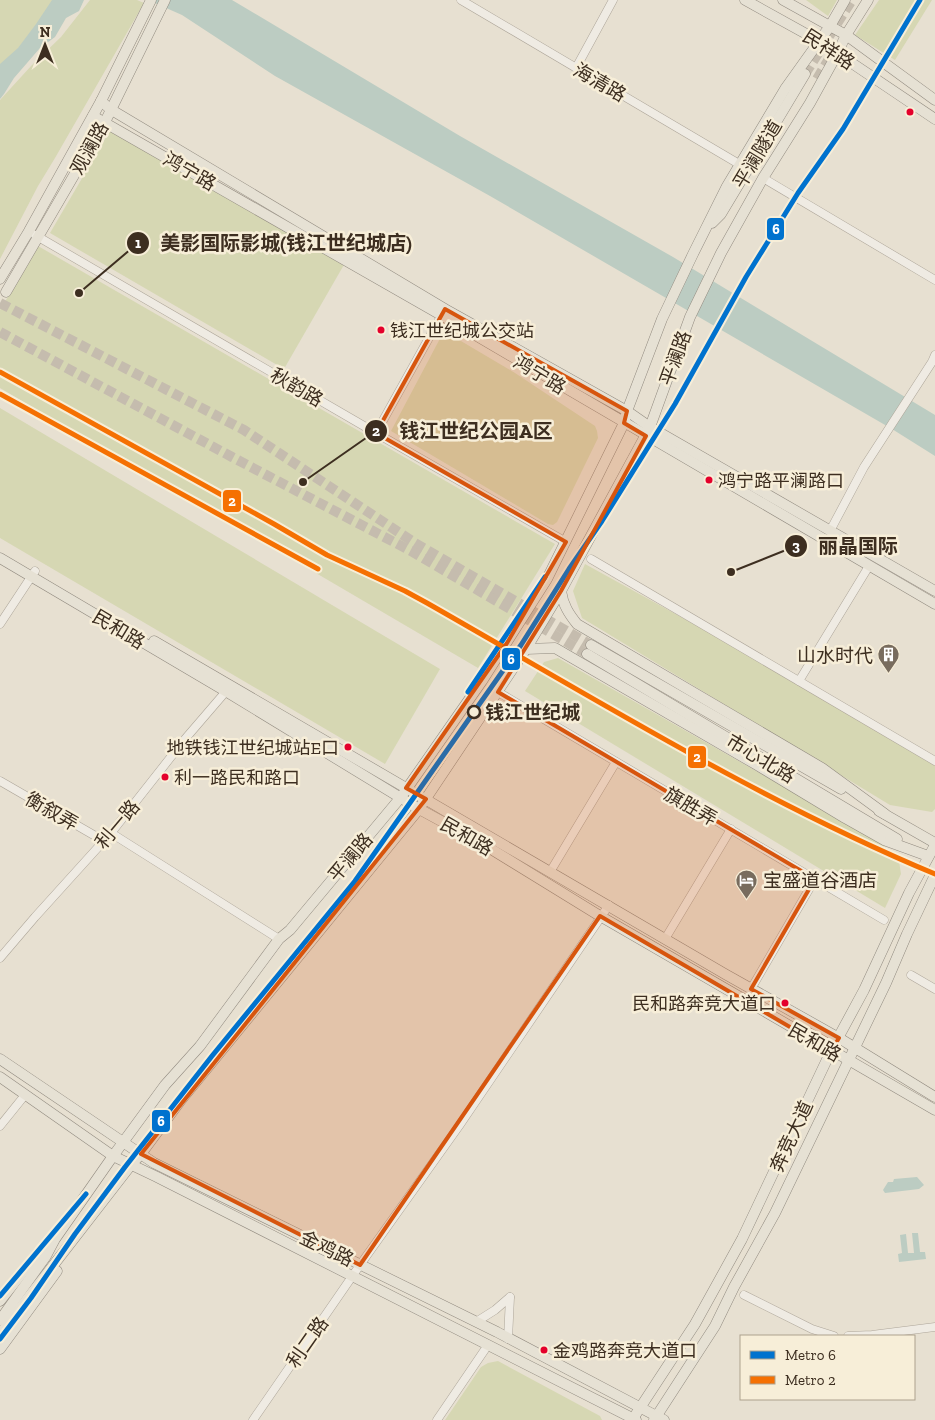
<svg xmlns="http://www.w3.org/2000/svg" width="935" height="1420" viewBox="0 0 935 1420" font-family="'Zilla Slab','Noto Sans SC',serif">
  <style>
    .green { fill: #d6d7b3 }
    .water { fill: #bcccc2 }
    .lines { fill: none; stroke-linecap: round; stroke-linejoin: round }
    .major-tunnel { stroke: #c5bcae; stroke-width: 10; stroke-dasharray: 10 5; stroke-linecap: butt }
    .minor-casing { stroke: #ada599; stroke-width: 9 }
    .major-casing { stroke: #928b80; stroke-width: 11 }
    .minor { stroke: #efebe3; stroke-width: 8 }
    .major { stroke: #e6e1d4; stroke-width: 10 }
    .metro-1-casing { stroke: #f7eed8; stroke-width: 9 }
    .metro-2-casing { stroke: #f7eed8; stroke-width: 9 }
    .metro-1 { stroke: #0072ce; stroke-width: 5 }
    .metro-2 { stroke: #f57002; stroke-width: 5 }
    .marked { fill: #d7550e; fill-opacity: 0.2; stroke: #d7550e; stroke-width: 4; stroke-linejoin: round }
    .bus-dot { fill: #e4002b; stroke: #f7eed8; stroke-width: 2 }
    .stop-dot { fill: #f7eed8; stroke: #3d2e20; stroke-width: 2.5 }
    .labels { text-anchor: middle; stroke-width: 5; stroke-linejoin: round; paint-order: stroke }
    .bus-label { font-size: 18px; fill: #3d2e20; stroke: #f7eed8; text-anchor: start }
    .street-label { font-size: 19px; fill: #3d2e20; stroke: #f7eed8 }
    .poi-label { font-size: 19px; fill: #3d2e20; stroke: #f7eed8; text-anchor: end }
    .stop-label { font-size: 19px; font-weight: bold; fill: #3d2e20; stroke: #f7eed8; text-anchor: start }
    .leader { fill: none; stroke: #3d2e20; stroke-width: 2 }
    .callout-dot { fill: #3d2e20; stroke: #f7eed8; stroke-width: 2 }
    .mark-label { font-size: 15px; text-anchor: middle; font-weight: bold; fill: #fff }
    .callout-label { font-size: 20px; text-anchor: middle; font-weight: bold; fill: #3d2e20; stroke: #f7eed8; stroke-width: 5; stroke-linejoin: round; paint-order: stroke }
    .line-badge { stroke: #f7eed8; stroke-width: 2 }
    .badge-label { font-size: 14px; text-anchor: middle; font-weight: bold; fill: #fff }
  </style>
  <rect width="100%" height="100%" fill="#e7e0d1"/>
  <g class="green">
    <path d="M0 0H71L0 71Z"/>
    <path d="M90 0H137L144 3 55 158 38 186 0 259V100L32 65 61 37Z"/>
    <path d="M806 0H837L828 16Z"/>
    <path d="M879 0H932L895 60 855 35Z"/>
    <path d="M112 127 345 263 284 369 50 233Z"/>
    <path d="M38 246 555 544 478 668 0 388V310Z"/>
    <path d="M444 331 515 373 595 426 597 431 598 438 557 522 553 525 548 524 391 431Z"/>
    <path d="M0 408 440 669 385 764 0 538Z"/>
    <path d="M585 564 935 757V809L932 812 890 805 582 618 573 591Z"/>
    <path d="M558 658 879 841 899 861 901 874 885 908 525 691 544 662Z"/>
    <path d="M498 1361 600 1416 602 1420H445L481 1367 488 1363Z"/>
  </g>
  <g class="water">
    <path d="M52 0H84L79 11 66 18 55 37 40 48 14 78 4 94 0 99V64L18 48 36 24Z"/>
    <path d="M148 0H232L460 136 673 257 935 415V456L892 429 490 196 275 76 182 15Z"/>
    <path d="M917 1177 924 1185 919 1189 885 1193 883 1190 888 1182H893L894 1179Z"/>
    <path d="M912 1233H918L920 1252H925L926 1259 899 1262 898 1254 902 1253 900 1235 906 1234 908 1253H914Z"/>
  </g>
  <g class="lines">
    <g class="major-tunnel">
      <path d="M805 74 852 0"/>
      <path d="M817 79 832 54"/>
      <path d="M0 303 244 430 415 543 591 645"/>
      <path d="M0 332 232 457 411 551 587 654"/>
    </g>
    <defs>
      <g id="minor">
        <path d="M461 0 739 164"/>
        <path d="M576 68 613 0"/>
        <path d="M763 178 935 280"/>
        <path d="M35 235 376 433 566 542"/>
        <path d="M376 433 444 311"/>
        <path d="M830 531 864 467 932 362 935 355"/>
        <path d="M591 559 935 761"/>
        <path d="M0 624 35 571"/>
        <path d="M799 681 869 566"/>
        <path d="M498 692 884 920"/>
        <path d="M0 781 104 841"/>
        <path d="M111 833 279 939"/>
        <path d="M550 872 616 762"/>
        <path d="M665 939 731 829"/>
        <path d="M0 958 35 917 111 833 185 739 228 689"/>
        <path d="M911 975 935 989"/>
        <path d="M751 989 815 879"/>
        <path d="M0 1126 25 1095"/>
        <path d="M744 1295 812 1329 834 1336"/>
        <path d="M476 1322 495 1310 510 1297"/>
        <path d="M848 1336 872 1335 935 1327"/>
        <path d="M508 1339 510 1297"/>
        <path d="M253 1420 360 1265 459 1126 609 905"/>
        <path d="M437 1420 488 1345"/>
      </g>
      <g id="major">
        <path d="M745 0 819 41 935 119"/>
        <path d="M783 0 846 35 935 100"/>
        <path d="M101 101 110 109 445 309 627 411 650 427 935 591"/>
        <path d="M93 116 441 315 935 604"/>
        <path d="M712 223 721 214 805 74"/>
        <path d="M0 279 29 231 101 101 151 0"/>
        <path d="M6 292 105 122 165 0"/>
        <path d="M0 558 227 692 419 809 478 841 600 916 935 1110"/>
        <path d="M561 591C563 605 569 614 577 624L822 768 885 814"/>
        <path d="M154 641 725 974 839 1038 935 1097"/>
        <path d="M591 645 841 789"/>
        <path d="M526 649 555 648 757 765 845 818 884 840 928 856"/>
        <path d="M587 654 897 839"/>
        <path d="M879 811 935 843"/>
        <path d="M0 1059 154 1163 497 1332 664 1420"/>
        <path d="M0 1077 113 1156 157 1177 636 1420"/>
        <path d="M0 1301 38 1253 50 1243"/>
        <path d="M0 1320 46 1256 55 1239 113 1156 165 1085 200 1046 279 939 290 930 401 797 482 681 547 579 624 423 627 411 662 319 693 254 727 186 785 89 830 26 845 0"/>
        <path d="M0 1334 131 1165 141 1154 181 1100 419 809 526 649 561 591 650 427 690 317 721 253 763 178 810 103 837 54 846 35 868 0"/>
        <path d="M0 1349 57 1271"/>
        <path d="M636 1414 695 1324 742 1239 831 1051 864 990 909 893 935 845"/>
        <path d="M654 1420 715 1326 734 1287 775 1213 886 983 907 934 935 875"/>
      </g>
    </defs>
    <use href="#minor" class="minor-casing"/>
    <use href="#major" class="major-casing"/>
    <use href="#minor" class="minor"/>
    <use href="#major" class="major"/>
    <defs>
      <g id="metro-1">
        <path d="M468 692 545 577"/>
        <path d="M0 1296 86 1194"/>
        <path d="M0 1339 31 1298 75 1234 125 1167 212 1056 355 881 521 645 569 569 602 521 675 404 746 277 798 193 843 129 920 0"/>
      </g>
      <g id="metro-2">
        <path d="M0 372 274 524 327 555 405 591 427 603C594 698 758 800 935 874"/>
        <path d="M0 394 318 569"/>
      </g>
    </defs>
    <use href="#metro-1" class="metro-1-casing"/>
    <use href="#metro-2" class="metro-2-casing"/>
    <use href="#metro-1" class="metro-1"/>
    <use href="#metro-2" class="metro-2"/>
  </g>
  <path class="marked" d="M445 309 627 411 624 423 646 436 561 591 498 692 815 879 751 989 839 1038 831 1051 600 916 360 1265 141 1154 426 799 406 788 507 643 566 542 376 433Z"/>
  <defs>
    <symbol id="building-pin" viewBox="-11 -11 22 30"><path d="M0 17L-7.5 6A9.5 9.5 0 1 1 7.5 6Z" fill="#786c5e" stroke="#f7eed8"/><path d="M-4-6H4V6H1V3H-1V6H-4ZM-2.5-4.3h1.7v1.8h-1.7ZM.8-4.3h1.7v1.8H.8ZM-2.5-1h1.7V.8h-1.7ZM.8-1h1.7V.8H.8Z" fill="#fff"/></symbol>
    <symbol id="hotel-pin" viewBox="-11 -11 22 30"><path d="M0 17L-7.5 6A9.5 9.5 0 1 1 7.5 6Z" fill="#786c5e" stroke="#f7eed8"/><path d="M-6-4.5h1.5V1H6V5H4.5V3h-9V5H-6ZM-4 0a1.8 1.8 0 1 1 3.6 0ZM.5 0V-2.5h3Q6-2.5 6 0Z" fill="#fff"/></symbol>
  </defs>
  <g fill-rule="evenodd">
    <use href="#building-pin" x="876" y="642" width="25" height="34"/>
    <use href="#hotel-pin" x="734" y="868" width="25" height="34"/>
  </g>
  <g class="bus-dot">
    <circle cx="910" cy="112" r="4.5"/>
    <circle cx="381" cy="330" r="4.5"/>
    <circle cx="709" cy="480" r="4.5"/>
    <circle cx="348" cy="747" r="4.5"/>
    <circle cx="165" cy="777" r="4.5"/>
    <circle cx="785" cy="1003" r="4.5"/>
    <circle cx="544" cy="1350" r="4.5"/>
  </g>
  <circle class="stop-dot" cx="474" cy="712" r="6"/>
  <g class="labels">
    <g class="bus-label">
      <text x="390" y="337">钱江世纪城公交站</text>
      <text x="718" y="487">鸿宁路平澜路口</text>
      <text x="339" y="754" text-anchor="end">地铁钱江世纪城站E口</text>
      <text x="174" y="784">利一路民和路口</text>
      <text x="776" y="1010" text-anchor="end">民和路奔竞大道口</text>
      <text x="553" y="1357">金鸡路奔竞大道口</text>
    </g>
    <g class="street-label">
      <text transform="translate(829 49) rotate(33)" y="7">民祥路</text>
      <text transform="translate(600 82) rotate(30)" y="7">海清路</text>
      <text transform="translate(89 148) rotate(-61)" y="7">观澜路</text>
      <text transform="translate(757 154) rotate(-59)" y="7">平澜隧道</text>
      <text transform="translate(190 171) rotate(30)" y="7">鸿宁路</text>
      <text transform="translate(675 358) rotate(-70)" y="7">平澜路</text>
      <text transform="translate(540 374) rotate(31)" y="7">鸿宁路</text>
      <text transform="translate(297 387) rotate(30)" y="7">秋韵路</text>
      <text transform="translate(119 629) rotate(31)" y="7">民和路</text>
      <text transform="translate(761 758) rotate(31)" y="7">市心北路</text>
      <text transform="translate(691 806) rotate(30)" y="7">旗胜弄</text>
      <text transform="translate(52 811) rotate(30)" y="7">衡叙弄</text>
      <text transform="translate(117 824) rotate(-50)" y="7">利一路</text>
      <text transform="translate(467 836) rotate(30)" y="7">民和路</text>
      <text transform="translate(350 857) rotate(-50)" y="7">平澜路</text>
      <text transform="translate(815 1042) rotate(30)" y="7">民和路</text>
      <text transform="translate(791 1136) rotate(-65)" y="7">奔竞大道</text>
      <text transform="translate(327 1248) rotate(26)" y="7">金鸡路</text>
      <text transform="translate(307 1342) rotate(-55)" y="7">利二路</text>
    </g>
    <g class="poi-label">
      <text x="873" y="662">山水时代</text>
      <text x="763" y="887" text-anchor="start">宝盛道谷酒店</text>
    </g>
    <g class="stop-label">
      <text x="485" y="719">钱江世纪城</text>
    </g>
  </g>
  <path class="leader" d="M79 293L138 243M303 482L376 431M731 572L796 546"/>
  <g class="callout-dot">
    <circle cx="79" cy="293" r="5"/>
    <circle cx="303" cy="482" r="5"/>
    <circle cx="731" cy="572" r="5"/>
    <circle cx="138" cy="243" r="12"/>
    <circle cx="376" cy="431" r="12"/>
    <circle cx="796" cy="546" r="12"/>
  </g>
  <g class="mark-label">
    <text x="138" y="248">1</text>
    <text x="376" y="436">2</text>
    <text x="796" y="551">3</text>
  </g>
  <g class="callout-label">
    <text x="286" y="250">美影国际影城(钱江世纪城店)</text>
    <text x="476" y="438">钱江世纪公园A区</text>
    <text x="858" y="553">丽晶国际</text>
  </g>
  <g class="line-badge">
    <rect x="766" y="217" width="19" height="24" rx="5" fill="#0072ce"/>
    <rect x="222" y="489" width="20" height="24" rx="5" fill="#f57002"/>
    <rect x="501" y="647" width="20" height="24" rx="5" fill="#0072ce"/>
    <rect x="687" y="745" width="20" height="24" rx="5" fill="#f57002"/>
    <rect x="151" y="1109" width="20" height="24" rx="5" fill="#0072ce"/>
  </g>
  <g class="badge-label">
    <text x="776" y="234">6</text>
    <text x="232" y="506">2</text>
    <text x="511" y="664">6</text>
    <text x="697" y="762">2</text>
    <text x="161" y="1126">6</text>
  </g>
  <rect x="740" y="1335" width="175" height="65" fill="#f7eed8" stroke="#ada18e"/>
  <rect x="750" y="1351" width="25" height="8" fill="#0072ce" stroke="#ada18e"/>
  <text x="785" y="1360" font-size="15" fill="#3d2e20">Metro 6</text>
  <rect x="750" y="1376" width="25" height="8" fill="#f57002" stroke="#ada18e"/>
  <text x="785" y="1385" font-size="15" fill="#3d2e20">Metro 2</text>
  <g transform="translate(45 45)" stroke="#f7eed8" stroke-width="4" paint-order="stroke">
  <path d="M0-4L9 19L0 12L-9 19Z" fill="#3d2e20"/>
  <text y="-8" font-size="14" font-weight="bold" text-anchor="middle" fill="#3d2e20">N</text>
  </g>
</svg>
